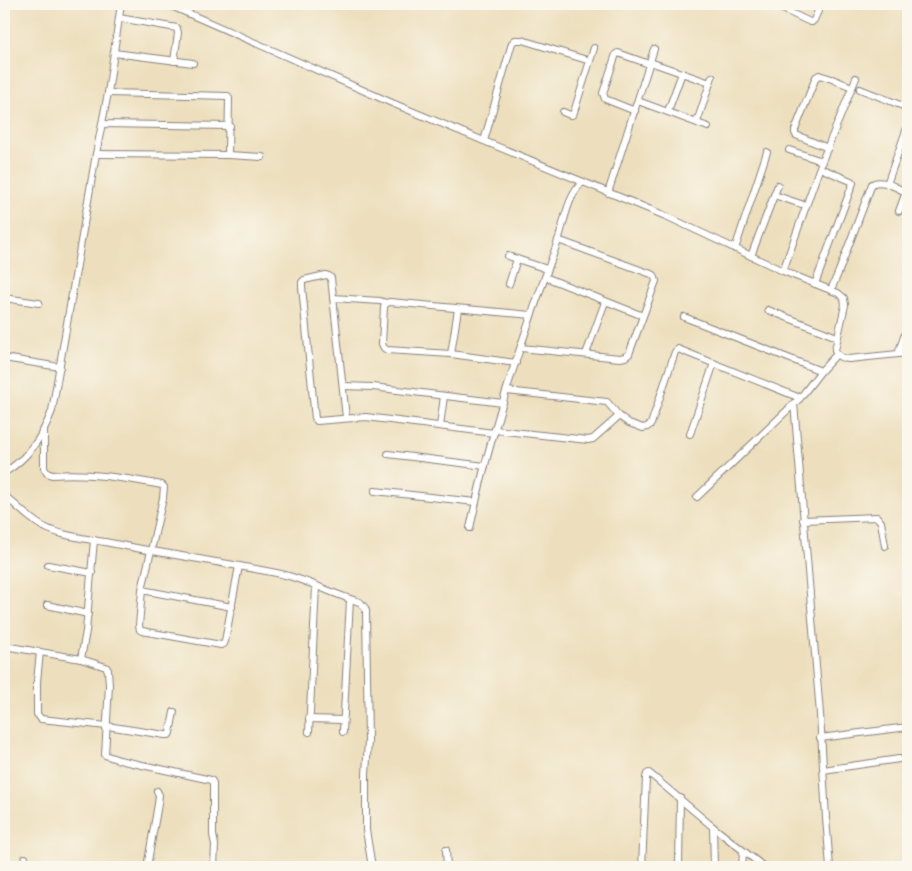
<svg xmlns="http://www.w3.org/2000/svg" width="912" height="871" viewBox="0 0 912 871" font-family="'IM FELL Double Pica',serif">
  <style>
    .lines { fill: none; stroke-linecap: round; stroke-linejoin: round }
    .minor-casing { stroke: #88807c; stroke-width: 8 }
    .minor { stroke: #fff; stroke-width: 6 }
  </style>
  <rect width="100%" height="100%" fill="#fbf7ec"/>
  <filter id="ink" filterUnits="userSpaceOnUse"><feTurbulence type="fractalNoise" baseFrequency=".02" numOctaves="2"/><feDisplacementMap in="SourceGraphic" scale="10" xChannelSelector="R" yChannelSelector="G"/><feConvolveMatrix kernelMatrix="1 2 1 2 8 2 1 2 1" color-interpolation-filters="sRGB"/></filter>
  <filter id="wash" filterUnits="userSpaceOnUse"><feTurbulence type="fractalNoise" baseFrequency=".0096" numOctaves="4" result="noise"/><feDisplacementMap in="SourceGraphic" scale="20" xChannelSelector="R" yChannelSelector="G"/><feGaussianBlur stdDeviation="1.12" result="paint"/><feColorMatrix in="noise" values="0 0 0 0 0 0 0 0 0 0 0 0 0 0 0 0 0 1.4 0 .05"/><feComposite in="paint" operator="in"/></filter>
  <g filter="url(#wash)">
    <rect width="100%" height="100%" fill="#eddfbd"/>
  </g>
  <g filter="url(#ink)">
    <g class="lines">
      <defs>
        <g id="minor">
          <path d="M167 4 392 103 668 217 783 271 838 293 844 298 845 305 835 350C837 357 842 358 849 359L908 353"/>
          <path d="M772 4 810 22H812L814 20 821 4"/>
          <path d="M119 18 177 28 178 33 174 61"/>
          <path d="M114 53 193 63"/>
          <path d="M650 62 710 83 712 77"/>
          <path d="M860 89 908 108"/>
          <path d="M108 93 228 96 229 99 228 155"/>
          <path d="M638 101 708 127"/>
          <path d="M635 111 605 99 603 93 616 54 618 53 649 64"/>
          <path d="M668 111 682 73"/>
          <path d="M563 112 570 115H572L574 112 594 48"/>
          <path d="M697 122 710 83"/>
          <path d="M102 124 230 126"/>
          <path d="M484 141 512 43 515 40H522L590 61"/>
          <path d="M828 148 796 135 795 133V130L816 77 819 75 832 79 852 87"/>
          <path d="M789 150 822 161"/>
          <path d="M96 154 228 155 262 157"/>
          <path d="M887 184 908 125"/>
          <path d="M608 193 654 49"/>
          <path d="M774 195 801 204"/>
          <path d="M735 249 767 152"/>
          <path d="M508 256 547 269"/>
          <path d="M751 256 778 185"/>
          <path d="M783 271 822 161 856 78"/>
          <path d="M545 277 643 316"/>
          <path d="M509 284 517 259"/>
          <path d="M815 284 853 183 851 181 820 168"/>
          <path d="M831 290 839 271 872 184C882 178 896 188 906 192L899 211"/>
          <path d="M4 298 39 303"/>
          <path d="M333 298 380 301 386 303"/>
          <path d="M768 310 837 337"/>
          <path d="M684 317 821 371"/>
          <path d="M521 348 620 358 625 357 629 354 656 281 654 275 558 240"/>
          <path d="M451 354 458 309"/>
          <path d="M586 354 605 302"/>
          <path d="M898 354 908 325"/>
          <path d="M4 358 60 367"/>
          <path d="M516 363 451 354 387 350 384 348 382 344 384 307 386 303 390 302 531 315"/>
          <path d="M343 386 373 387 503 403"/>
          <path d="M507 391 607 402 619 416 629 423 643 428 647 427 651 424 675 352 678 349 800 398"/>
          <path d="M794 403 820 714 826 818 830 867"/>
          <path d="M346 418 331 278 329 276 326 275 304 280 302 282V287L315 419 317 421 366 417 494 433"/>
          <path d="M440 426 444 396"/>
          <path d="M44 430V468L47 473 52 475C89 472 125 478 162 485L164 487 163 498 142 590 139 626 140 630 142 631 221 645 224 644 225 641 239 566"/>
          <path d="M495 430 588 440 593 439 619 416"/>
          <path d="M690 434 714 363"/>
          <path d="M388 454 485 466"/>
          <path d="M4 473C29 457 41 439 52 411L96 154 108 93 121 4"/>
          <path d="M375 491 476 502"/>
          <path d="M4 495C15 504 33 523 46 528 62 536 87 539 105 542 163 554 223 562 281 574 309 580 333 595 360 602L365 608 366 611 368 740 366 775V830L372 867"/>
          <path d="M697 497 800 398 821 371 836 355"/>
          <path d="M803 520 877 517 881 522 885 546"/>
          <path d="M470 528C477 497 484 466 493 436 511 370 535 305 558 241 564 223 568 194 583 182"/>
          <path d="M48 565 92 573"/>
          <path d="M142 590 232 607"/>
          <path d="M47 605 88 614"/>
          <path d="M4 646 40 652 81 659 106 667 108 670 109 685 105 755 119 760 211 780 213 783V835L215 845 214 867"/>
          <path d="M40 652 37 681V714L41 719 107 726 165 735H169L170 733 174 712"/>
          <path d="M81 659 86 631 94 540"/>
          <path d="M309 719 343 720"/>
          <path d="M309 732 316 586"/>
          <path d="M343 732 350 600"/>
          <path d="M820 738 908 727"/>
          <path d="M823 770 899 759"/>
          <path d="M713 827 714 867"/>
          <path d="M446 850 447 867"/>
          <path d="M25 858V867"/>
          <path d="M147 867 158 804 159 795 157 791"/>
          <path d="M642 867 646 778 647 774 649 773 713 827 764 867"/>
          <path d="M679 867 680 798"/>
          <path d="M742 867 743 852"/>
        </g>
      </defs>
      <use href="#minor" class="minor-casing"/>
      <use href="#minor" class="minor"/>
    </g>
  </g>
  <rect width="912" height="871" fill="none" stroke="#fbf7ec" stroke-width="20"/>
</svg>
